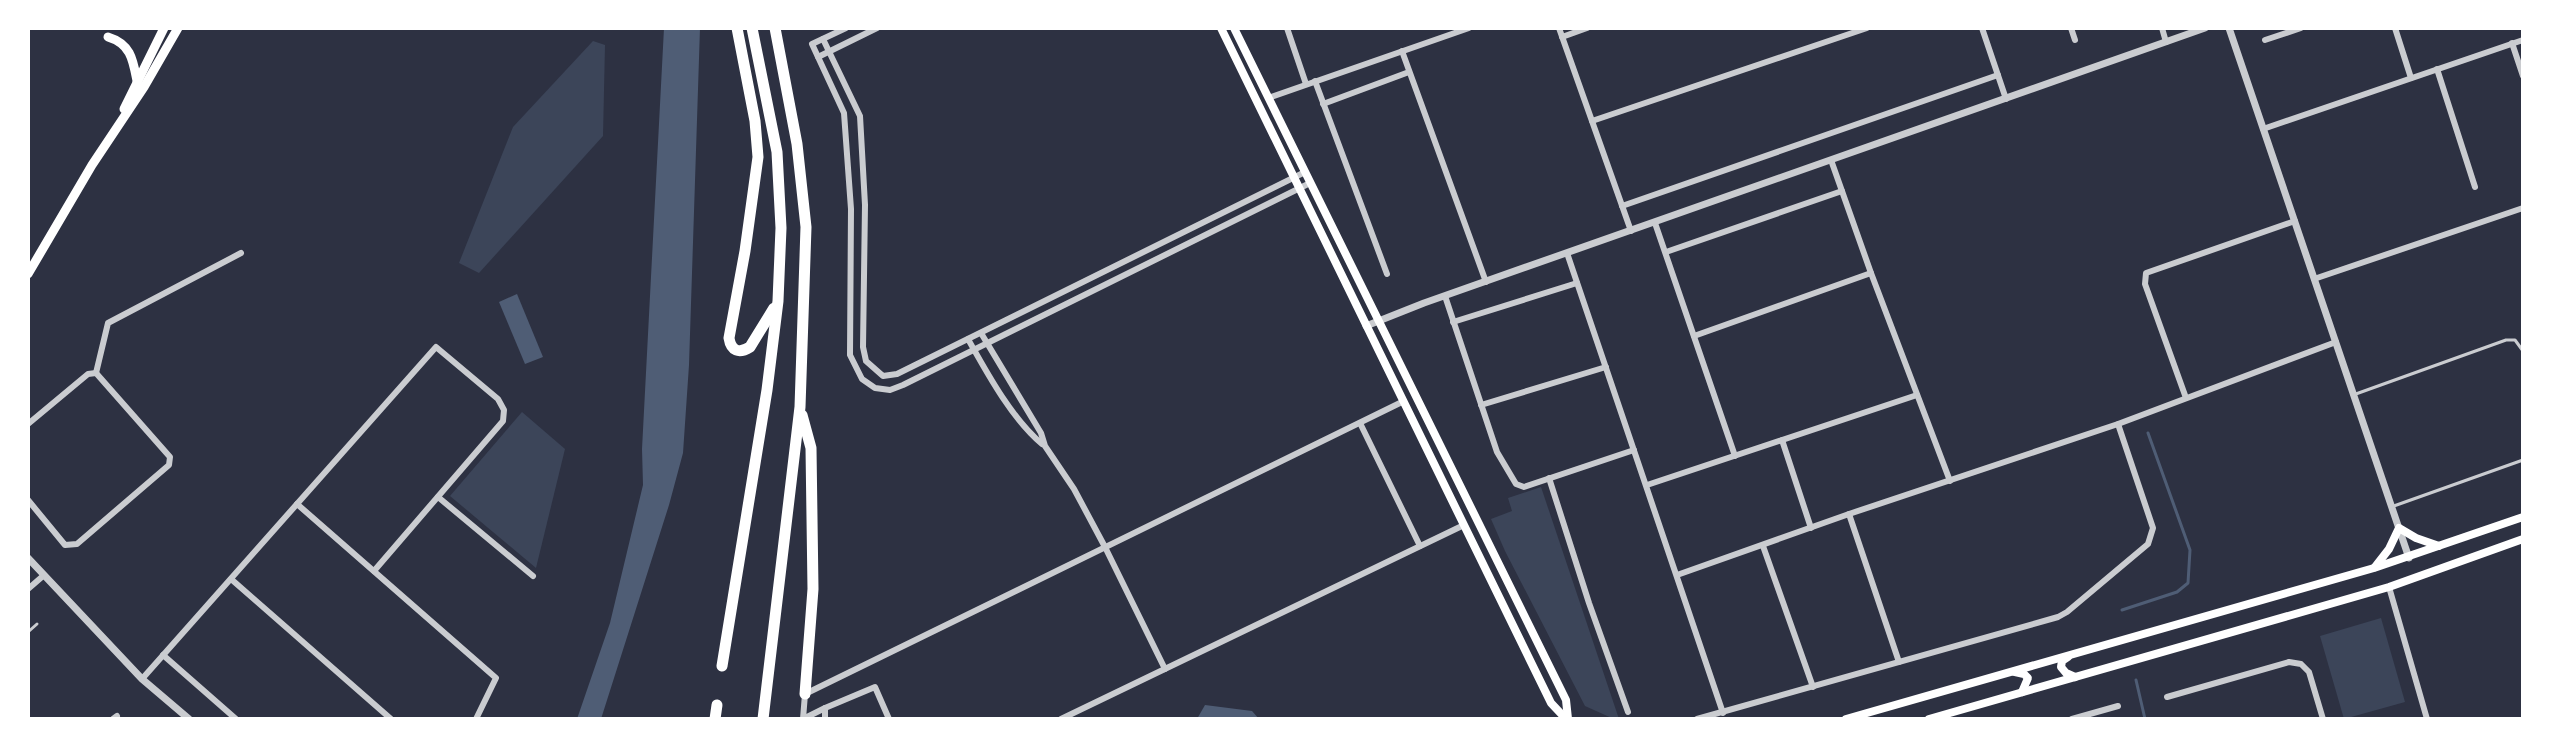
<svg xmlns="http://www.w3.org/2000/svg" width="2551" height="747" viewBox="0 0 2551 747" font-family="Roboto,sans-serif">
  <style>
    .green { fill: #3c4559 }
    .water { fill: #4f5d75 }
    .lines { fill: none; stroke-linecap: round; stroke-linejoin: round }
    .stream { stroke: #4f5d75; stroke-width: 3 }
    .service { stroke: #caccd0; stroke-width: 3 }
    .minor { stroke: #caccd0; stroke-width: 6 }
    .tertiary { stroke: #caccd0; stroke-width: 7 }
    .secondary { stroke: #fff; stroke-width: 8 }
    .primary { stroke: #fff; stroke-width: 9 }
    .motorway { stroke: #fff; stroke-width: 11 }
  </style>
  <rect width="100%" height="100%" fill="#2d3142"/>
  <g class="green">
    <path d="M593 41 605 45 603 136 479 273 459 263 513 127Z"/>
    <path d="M522 412 565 449 536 568 450 496Z"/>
    <path d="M1541 487 1619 719H1614L1585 706 1505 551 1491 519 1512 511 1508 498Z"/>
    <path d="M2381 618 2405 702 2344 719 2320 636Z"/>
  </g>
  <g class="water">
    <path d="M664 28H700L689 365 683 453 669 505 601 719H577L610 623 643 485 642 449Z"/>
    <path d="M517 294 543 357 525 364 499 302Z"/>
    <path d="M1205 705 1252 711 1259 719H1197Z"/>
  </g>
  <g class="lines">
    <g class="stream">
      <path d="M2122 610 2177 592 2188 583 2190 550 2148 433"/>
      <path d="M2136 680 2145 719"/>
    </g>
    <g class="service">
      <path d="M2353 395 2506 340H2515L2523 351"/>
      <path d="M2391 507 2523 460"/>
      <path d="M28 632 37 624"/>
    </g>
    <g class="minor">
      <path d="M846 28 812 44 844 113 851 209 850 355 862 379 875 388 890 390 903 385 1310 183"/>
      <path d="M1287 28 1306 84"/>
      <path d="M1559 28 1631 231"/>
      <path d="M1982 28 2006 99"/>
      <path d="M2071 28 2075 40"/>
      <path d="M2162 28 2166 42"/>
      <path d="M2395 28 2411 78"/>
      <path d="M1562 37 1587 28"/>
      <path d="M823 39 860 116 865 205 863 347 866 361 883 376 897 374 1305 172"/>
      <path d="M2265 40 2301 28"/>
      <path d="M2512 43 2523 76"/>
      <path d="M1402 51 1486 282"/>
      <path d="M818 57 877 28"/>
      <path d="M2437 69 2475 187"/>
      <path d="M1315 81 1387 274"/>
      <path d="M1268 98 1469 28"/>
      <path d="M1323 104 1409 72"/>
      <path d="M1592 121 1867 28"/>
      <path d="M2263 129 2523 40"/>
      <path d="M1831 160 1871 273 1950 481"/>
      <path d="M1622 206 1998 75"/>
      <path d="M1655 223 1735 456"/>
      <path d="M1666 252 1842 191"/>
      <path d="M1567 253 1723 713"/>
      <path d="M2314 279 2523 208"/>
      <path d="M1445 296 1497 452 1516 484 1524 487 1634 450"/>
      <path d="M1453 322 1577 283"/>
      <path d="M981 333 1041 433 1045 446 1074 489 1105 547 1165 669"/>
      <path d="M1694 336 1871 273"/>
      <path d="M968 339C987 373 1012 419 1042 444"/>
      <path d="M96 373 108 323 241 253"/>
      <path d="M2186 398 2145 284 2146 273 2295 221"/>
      <path d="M1481 405 1606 367"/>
      <path d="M1360 423 1420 546"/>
      <path d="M28 424 88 374 96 373 170 457 169 465 77 544 65 545 28 500"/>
      <path d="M1782 440 1811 528"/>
      <path d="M1549 478 1589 603 1628 712"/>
      <path d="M1647 485 1917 395"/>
      <path d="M438 497 533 576"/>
      <path d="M297 504 496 678 476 719"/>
      <path d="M1849 514 1899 662"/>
      <path d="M1763 546 1813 687"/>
      <path d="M1677 575 1849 514 2118 424 2336 342"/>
      <path d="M231 579 391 719"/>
      <path d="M2389 587 2427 719"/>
      <path d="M28 589 43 576"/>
      <path d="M163 655 236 719"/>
      <path d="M142 679 436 347 498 399 504 410 503 421 374 571"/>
      <path d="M2167 697 2289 662 2301 664 2309 672 2323 719"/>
      <path d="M825 708 875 687 889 719"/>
      <path d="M113 719 117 716"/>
      <path d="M825 719V708L803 719 805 694 1404 401"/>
      <path d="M1061 719 1464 525"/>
      <path d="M1697 719 2058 617 2067 612 2148 544 2153 528 2118 424"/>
      <path d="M2072 719 2118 706"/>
    </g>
    <g class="tertiary">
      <path d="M2229 28 2409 558"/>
      <path d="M1366 326 1424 303 2205 28"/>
      <path d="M28 558 142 679 189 719"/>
    </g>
    <g class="secondary">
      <path d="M1221 28 1551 703 1566 719"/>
      <path d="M1234 28 1566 700 1568 719"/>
      <path d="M2375 567 2389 549 2399 528 2416 538 2439 546"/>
      <path d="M2068 657 2062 661 2061 667 2066 673 2075 677"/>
      <path d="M2015 672 2024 674 2028 678 2022 692"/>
      <path d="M1846 719 2374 568 2523 517"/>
      <path d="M1929 719 2389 587 2523 539"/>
    </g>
    <g class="primary">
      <path d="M108 37C131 44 133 60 137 81"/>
      <path d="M124 109 164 28"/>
      <path d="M28 274 92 165 144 87 178 28"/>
    </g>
    <g class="motorway">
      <path d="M737 28 755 121 758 157 745 251 729 338C731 351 739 354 750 347L774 308"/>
      <path d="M802 415 811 448 813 589 805 694"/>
      <path d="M722 666 767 390 778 301 781 228 777 152 752 28"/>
      <path d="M715 719 717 705"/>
      <path d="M763 719 800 407 806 227 797 144 775 28"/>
    </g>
  </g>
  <rect width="2551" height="747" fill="none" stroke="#ffffff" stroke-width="60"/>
</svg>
